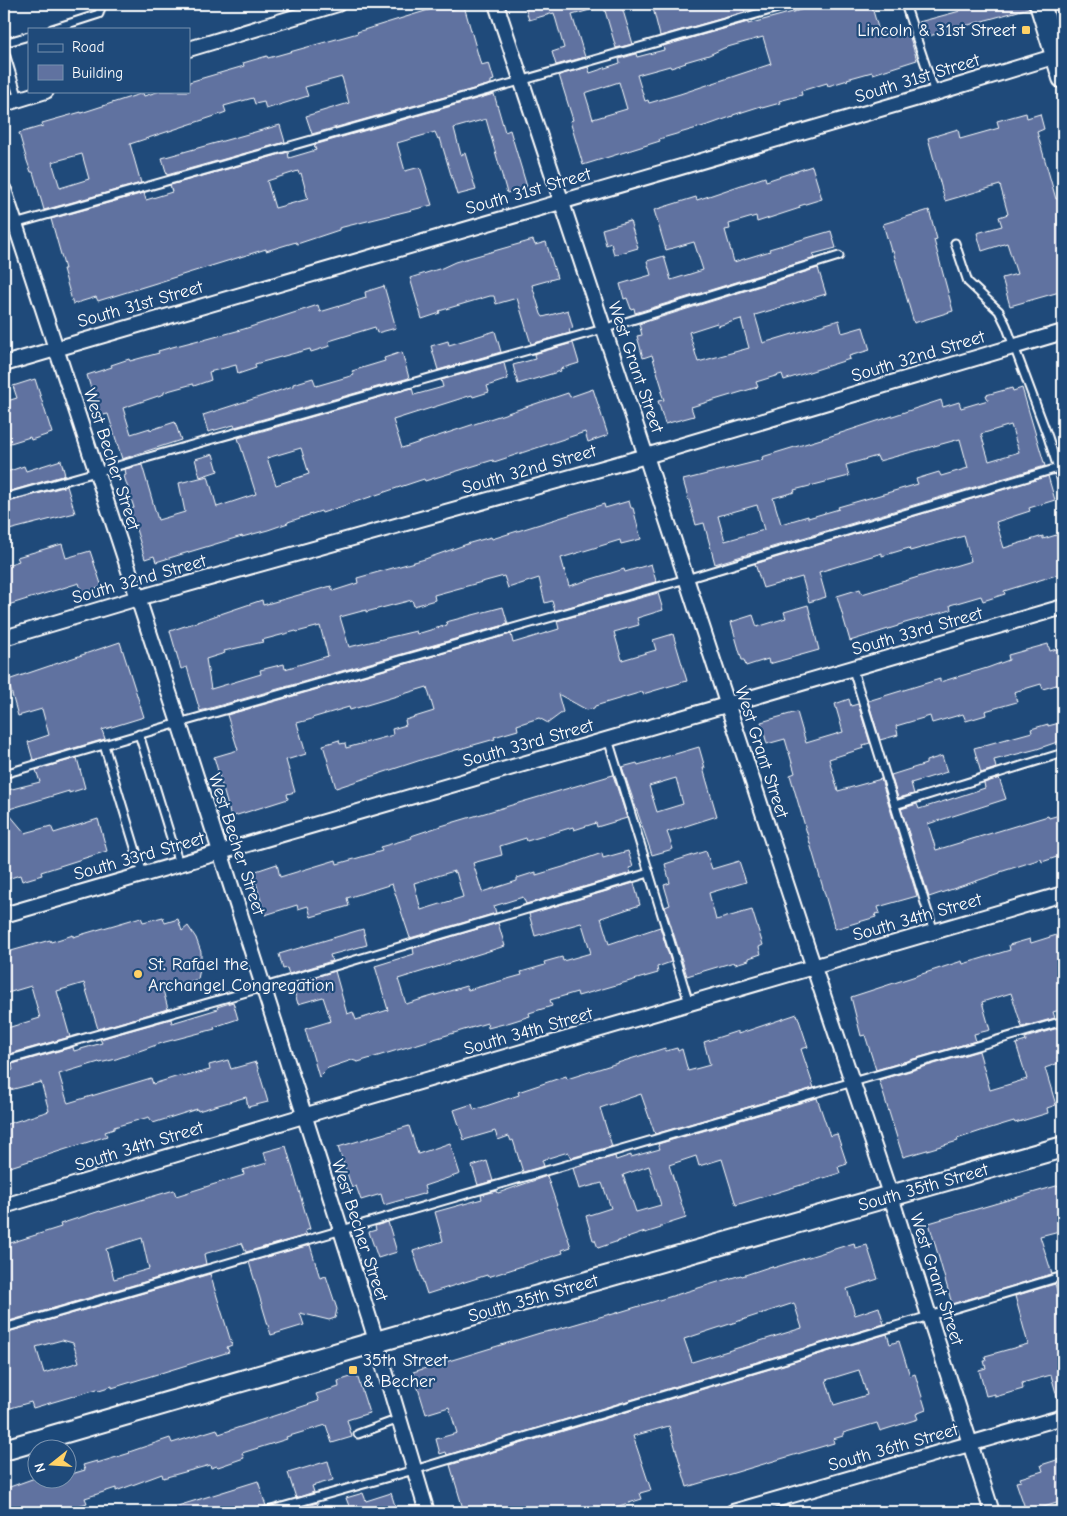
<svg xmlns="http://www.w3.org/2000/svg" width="1067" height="1516" viewBox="0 0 1067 1516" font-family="'Comic Neue',sans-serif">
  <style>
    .building { fill: #6072a0; stroke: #fff; fill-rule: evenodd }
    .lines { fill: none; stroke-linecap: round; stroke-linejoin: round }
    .lane-casing { stroke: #fff; stroke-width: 11 }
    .street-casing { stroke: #fff; stroke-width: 18 }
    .secondary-casing { stroke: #fff; stroke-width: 24 }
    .lane { stroke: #1f4a7a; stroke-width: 7 }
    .street { stroke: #1f4a7a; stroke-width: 14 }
    .secondary { stroke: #1f4a7a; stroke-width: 20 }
    .poi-dot { fill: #ffd166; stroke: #1f4a7a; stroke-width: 2 }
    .labels { text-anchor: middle; stroke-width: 4.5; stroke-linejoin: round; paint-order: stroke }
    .poi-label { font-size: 18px; fill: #fff; stroke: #1f4a7a; text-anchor: start }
    .street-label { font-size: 18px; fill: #fff; stroke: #1f4a7a }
  </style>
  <rect width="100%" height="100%" fill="#1f4a7a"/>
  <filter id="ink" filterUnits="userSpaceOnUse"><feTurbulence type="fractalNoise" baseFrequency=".02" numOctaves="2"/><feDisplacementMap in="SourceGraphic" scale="10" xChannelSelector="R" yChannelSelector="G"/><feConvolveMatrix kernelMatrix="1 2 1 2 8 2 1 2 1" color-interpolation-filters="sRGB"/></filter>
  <g filter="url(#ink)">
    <g class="building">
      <path d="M448 4 450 10 464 6 481 65 489 63 494 80 491 81V84L312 134 306 116 349 103 342 77 305 87 308 96 266 109 264 102 255 104 253 98 224 106 226 112 218 115 130 144 141 183 44 210 33 172H31L27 161 19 133 43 126 42 123 81 112V113L143 93 144 96 160 91H189V82L244 66 243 63 267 56 268 58 358 33 357 32ZM82 154 89 179 60 188 52 162Z"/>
      <path d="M524 4H596L597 8 572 15 585 57 556 65 552 52 564 48 554 13 529 20Z"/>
      <path d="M603 4H621L633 44 616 48Z"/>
      <path d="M652 4H742L745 12 660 36Z"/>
      <path d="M803 4H871L879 31 883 30 884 34 907 28 917 60 873 74 872 72 847 79 848 80 828 86 827 83 801 91 802 95 779 101 780 103 762 108 761 106 733 115V116L711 124 659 139 660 141 583 165 570 121 573 120 559 75 588 67 590 73 620 63 619 59 636 54 637 57 664 50 663 46 748 22V24L804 9ZM763 37 771 64 680 94 649 103 648 100 645 101 637 75 670 66 671 68 686 63 685 62 709 55 724 48ZM619 82 627 109 593 119 585 93Z"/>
      <path d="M972 4H1028L1029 8 922 38 918 25 920 24 919 22 960 11 959 8Z"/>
      <path d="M494 94 505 132 510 130 527 187 507 193 486 119 454 128 461 155 465 153 476 190 457 195 440 138 438 139 435 132 397 143 405 171 420 167 432 205 339 228V230L297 244 296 242 266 251V249L98 301 96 297 73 304 63 269H65L51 219 144 193 146 200 172 192 170 185 288 152 289 158 316 150 314 145ZM298 171 299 174 301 173 308 199 275 208 267 181Z"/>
      <path d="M1026 113 1027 118 1040 114 1044 129 1037 132 1056 199 1063 197V291L1010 306 1002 278 1017 274 1007 243 982 251 977 233 1002 226 999 217 1008 214 1000 185 945 201 928 138 958 129 960 139 999 128 997 121Z"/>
      <path d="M280 125 285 142 167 175 162 158Z"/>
      <path d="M812 166 822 199 799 206 800 208 757 222 756 216 729 224 730 229 725 230 734 262 770 251 769 249 831 231 836 248 813 254 815 258 635 313 634 308 631 309 627 298 624 299 620 284 651 275 647 261 664 256 671 280 703 270 694 242 666 250 654 210 696 197 697 200 765 177 766 181Z"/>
      <path d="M929 210 937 239 934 240 953 311 914 323 893 251H891L883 224Z"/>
      <path d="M630 221 638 248 614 255 611 243 606 245 602 229Z"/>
      <path d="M533 240 535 245 546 242 557 278 532 285 541 314 543 317 568 310 573 328 569 329 570 333 531 344 517 298 496 304 494 296H490L439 311 440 313 422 319 410 278 442 268 455 262Z"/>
      <path d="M818 268 826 294 755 315 763 343 839 320 842 333 863 327 870 350 849 356 850 359 784 380 782 374 756 382 758 387 691 407 694 416 665 424 658 401 664 400 661 392 663 391 652 355 643 358 637 336 642 335 639 324ZM741 319 749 348 698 362 689 332 717 323 718 326Z"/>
      <path d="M384 286 396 328 377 333 375 327 329 341 330 346 311 352 310 349 255 364 256 368 238 374 236 365 209 372 211 380 194 386 193 384 164 392V394L123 408 131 434 150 428V430L175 422 181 440 122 459 108 414 99 416 87 375 112 367 111 365 129 359 130 361 159 353 158 351 176 346 199 340 200 341 244 329 318 305 320 312 366 298 365 292Z"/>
      <path d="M495 331 501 352 438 370 431 346 448 341 449 345Z"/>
      <path d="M573 343 579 363 560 369 561 371 518 384 513 365 535 359 534 354Z"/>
      <path d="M402 352 409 378 235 427 234 425 208 432 203 415 272 393 293 386V384L313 378 316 386 354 375 352 371 385 361 384 358Z"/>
      <path d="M504 363 508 379 487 386 489 392 473 397 472 395 393 420 402 448 568 393 570 397 593 389 608 435 588 442 585 432 494 462 493 460 425 481 424 479 322 513 321 511 288 522V523L268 530 242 537V536L156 562 154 556 145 559 130 509 134 508 124 476 126 475 125 469 142 465 158 520 185 512 179 483 208 476 217 507 256 494 238 438 412 388 414 395 443 387 441 380ZM301 448 309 474 276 485 267 458Z"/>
      <path d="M35 379 52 433 31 440 30 437 4 445V402L17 398 13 386Z"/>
      <path d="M1012 388 1013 391 1022 388 1045 466 715 564 704 523 696 525 683 480 763 460 762 457 844 432 941 400 943 407 959 402 961 408 988 400 986 395ZM1011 425 1019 452 989 461 981 434ZM960 439 968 468 941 476 939 472 916 479 918 484 838 507 839 509 808 518V516L781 524 773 498 795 492 794 490 849 476 846 465 877 456 879 461ZM757 505 764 530 725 541 718 516Z"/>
      <path d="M213 454 218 471 200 477 195 459Z"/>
      <path d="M61 460 65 475 4 493V473L24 466 26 471Z"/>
      <path d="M1048 476 1055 500 1029 508 1030 511 996 522 1004 548 1043 536V539L1063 533V573L1004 591 1005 594 983 601 981 596 950 605 951 610 898 625V626L850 641 837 596 860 589 862 594 971 561 964 536 910 551 909 548 882 556V553L819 572 826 597 809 602 802 577 763 588 755 564Z"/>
      <path d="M67 486 75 513 9 530 4 513V503Z"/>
      <path d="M629 501 631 508H633L641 539 621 544 620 540 561 558 569 586 624 569 625 572 651 564 656 581 655 582 555 611 552 601 545 603 539 578 508 588 504 576 434 595 435 600 414 606 412 600 366 612V610L340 617 349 647 416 631 417 634 447 625 446 622 503 607 508 624 200 711 187 667 181 669 170 631 262 600 263 605 331 586 333 591 358 583 357 578 425 559 470 543 491 537 492 539 604 504 605 508ZM320 626 328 656 285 669 284 664 260 670 261 674 211 689 206 659 225 653 224 651 263 642 262 640 296 631 297 632Z"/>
      <path d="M62 544 66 558 90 551 102 587 82 593 79 583 8 605 6 599 4 600V566L19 561 17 557Z"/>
      <path d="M658 593 663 610 637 618 639 625 614 632 622 660 656 650 653 640 673 634 687 681 643 694 642 692 595 706 594 708 587 710 558 694 563 712 548 723 539 718 517 725 518 730 494 737 495 739 424 759 336 788 323 745 339 740 340 744 345 743 346 748 393 735 392 729 406 725 405 720 434 711 427 687 350 710 349 707 312 718V719L297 723 306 754 286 760 295 792 287 794 288 799 231 817 214 757 238 750 227 715 511 634 513 643 559 629 557 621Z"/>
      <path d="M808 605 819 650 769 664 768 659 746 666 744 660H742L731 622 753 615 757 627 786 618 784 612Z"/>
      <path d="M120 642 144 717 102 730 105 739 33 760 28 742 49 735 42 709 18 716 8 680Z"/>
      <path d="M1048 644 1050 651 1063 647V683L1043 689 1041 684 1014 692 1017 702 985 711 986 715 966 721 963 714 932 723 930 716 896 726 898 735 880 740 868 701 940 679V682L987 668 1009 660 1008 655Z"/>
      <path d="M849 699 851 706 858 704 870 743 863 745 864 748 829 759 838 791 881 779 917 896 878 907 880 913 875 914 876 917 835 929 790 775 795 773 785 739 767 744 761 722 797 712 806 743 843 732 835 704Z"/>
      <path d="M1063 722V740L1037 749 994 760 996 768 981 773 974 748 1032 732 1031 729 1048 724V726Z"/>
      <path d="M699 747 705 768H703L717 816 667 832 673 849 652 855 622 767 637 763 638 765ZM676 778 683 804 657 812 649 786Z"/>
      <path d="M942 756 947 772 911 783 914 794 898 798 891 775 926 764V761Z"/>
      <path d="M77 758 85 788 69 793V791L6 810 4 802V791L40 782 36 770Z"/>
      <path d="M613 775 627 818 597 827 596 823 574 830 573 827 527 841 526 838 500 846 502 855 473 863 482 892 517 881V878L536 872V875L563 867 602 853 603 858 628 851 633 867 629 868 631 873 526 904 523 897 494 906 496 913 410 938 392 884 347 898 349 906 311 917 308 906 298 909 297 905 265 915 253 872 277 864 280 877 336 860 337 864 382 851 380 847 412 838 411 836 441 826ZM454 871V873L456 872 463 897 421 910 414 883Z"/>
      <path d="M999 778 1006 799 928 824 936 850 1048 816 1049 818 1063 814V855L1042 862 1041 859 1000 872V873L929 897 901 809 917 804 919 809 948 800 985 788 984 783Z"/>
      <path d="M4 808 25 833 51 826 54 833 98 819 107 851 41 872 42 875 22 881 20 875 4 880Z"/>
      <path d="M706 851 712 869 739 861 746 882 709 893 716 920 752 910 763 945 759 947 761 954 749 958V960L735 964 734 962 687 976 665 907 670 905 664 885 670 883 665 864Z"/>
      <path d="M634 883 640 905 601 918 609 944 660 927 671 962 657 967 658 973 578 996 577 992 550 1000 552 1006 529 1013 530 1016 511 1022 488 1028 487 1023 358 1062 352 1060 328 1068 319 1077 305 1029 331 1021 323 997 298 1004 292 984 335 971 347 1014 353 1012 356 1020 388 1010 375 966 414 954 413 948 498 923 505 946 398 979 406 1004 466 986 468 990 522 975 521 972 545 965 544 962 562 957 563 961 591 953 582 924 581 923 535 936 529 914Z"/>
      <path d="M141 917 143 922 163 917 165 923 178 919 182 931 188 926 196 938 201 952V964L198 979 163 990 168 1009 98 1029 84 983 57 991 70 1037 9 1054 4 1037V1029L40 1018 31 986 4 994V953L50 940 51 942 73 935V937Z"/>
      <path d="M363 929 367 945 330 955 332 961 289 974 287 968 283 969 279 954Z"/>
      <path d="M1063 933V976L1057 978 1063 998V1009L1053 1012 1055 1018 1022 1027 1011 993 982 1002 990 1030 974 1034 976 1041 876 1070 865 1035 861 1036 851 997 962 961 963 964 1010 950 1009 945 1030 939 1031 943Z"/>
      <path d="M233 1002 238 1019 214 1027 215 1029 165 1042 116 1059 100 1063 99 1062 59 1074 67 1101 68 1103 151 1078 153 1084 182 1075 183 1077 210 1070 209 1065 228 1060 231 1069 256 1062 268 1102 248 1107 246 1097 198 1111 197 1109 153 1123 149 1117 114 1127V1129L105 1132 107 1136 4 1169V1125L49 1111 41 1082 10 1090 5 1073 13 1070 12 1064 73 1047 74 1051 102 1043 100 1039 171 1019 172 1023 218 1009 217 1007Z"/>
      <path d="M797 1014 808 1047 801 1049 814 1088 655 1134 641 1094 600 1108 612 1146 571 1158 568 1152 542 1160 544 1166 523 1172 513 1140 511 1141 509 1136 498 1140 495 1131 464 1140 454 1110 472 1104 474 1110 519 1095 518 1092 566 1076 567 1079 665 1048 666 1051 677 1048 678 1051 682 1049 688 1071 710 1065 704 1042 738 1031V1034Z"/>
      <path d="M1058 1028 1063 1043V1055L1057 1057 1059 1063 1045 1068 1056 1105 1047 1108 1048 1113 1015 1123 1014 1121 981 1131 957 1139 958 1141 903 1157 879 1080 979 1051 990 1090 1027 1079 1016 1044 1026 1041 1025 1038Z"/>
      <path d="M817 1098 830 1136 837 1134 847 1164 838 1167 840 1173 736 1205 722 1159 699 1166 696 1156 669 1165 686 1218 661 1226V1228L645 1233V1232L598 1248 595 1240H593L586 1216 611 1208 602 1183 579 1189 573 1168 615 1156 616 1160 631 1155V1157L660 1149 658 1144ZM649 1166 661 1205 636 1212 623 1175Z"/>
      <path d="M409 1126 418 1154 450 1143 460 1174 424 1186 426 1193 384 1205 381 1194 361 1200 356 1186 352 1188 338 1147Z"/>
      <path d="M286 1146 310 1229 305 1231 307 1235 246 1252 242 1243 204 1254 206 1264 9 1321 4 1304V1245L61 1227 60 1224 100 1211 101 1212 174 1190 176 1196 244 1175 243 1170 267 1163 264 1152ZM142 1238 149 1269 114 1279 106 1249Z"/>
      <path d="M487 1161 493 1181 478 1185 472 1166Z"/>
      <path d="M547 1176 571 1247 562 1250 563 1253 488 1277 487 1275 427 1294 413 1251 443 1241 435 1212 482 1199 481 1195 497 1191 498 1193Z"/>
      <path d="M1063 1184V1230L1040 1236 1052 1274 952 1304 929 1223Z"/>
      <path d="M388 1222 397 1252 378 1258 369 1232 376 1230 375 1226Z"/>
      <path d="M854 1243 855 1248 867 1245 878 1279 847 1289 855 1315 879 1307 884 1324 447 1455 446 1452 440 1454 436 1439 457 1433 449 1407 426 1414 413 1372 540 1333 555 1330 610 1314V1315L741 1275 742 1276 772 1266 773 1268ZM794 1303 802 1328 692 1362 684 1339Z"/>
      <path d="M310 1245 320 1278 326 1276 337 1309 335 1318 329 1320 300 1313 304 1325 271 1335 249 1262Z"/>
      <path d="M210 1274 232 1345 227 1347 229 1352 112 1388V1386L99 1390 97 1389 33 1408 31 1402 4 1410V1333ZM62 1340 73 1343 79 1362 44 1373 36 1347Z"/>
      <path d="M1055 1284 1058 1293 1063 1292V1403L1059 1404 1051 1375 1022 1383 1023 1389 995 1397V1394L986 1396 979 1370 986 1368 984 1361H986L985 1356 1028 1344 1015 1296Z"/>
      <path d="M887 1334 890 1344 899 1341 910 1376 915 1374 926 1410 916 1414 918 1419 880 1431 877 1423 843 1433V1436L833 1439 834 1443 687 1487 669 1426 633 1436 651 1490 640 1493 642 1499 599 1512H464L450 1465ZM859 1370 867 1395 834 1405 826 1380Z"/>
      <path d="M357 1375 369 1413 347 1420 352 1437 332 1443 326 1425 286 1437 287 1439 242 1453 244 1458 218 1467 217 1466 211 1468 210 1465 163 1478 162 1474 116 1491V1488L85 1498 87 1503 69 1509 70 1512H4V1489L35 1478H68V1475L85 1470 83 1465 97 1461V1463L130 1453 129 1452 170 1438 172 1443 217 1429 219 1434 319 1401 316 1394 339 1387 338 1381Z"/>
      <path d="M1063 1458V1501L1028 1512 1026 1508H1025L1016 1482 1021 1481 1020 1478 1043 1471 1041 1465Z"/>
      <path d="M328 1461 333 1480 312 1486 314 1492 296 1498 288 1473Z"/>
      <path d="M258 1481 266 1506 261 1508 259 1512H168V1509Z"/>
      <path d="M363 1493 366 1501 391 1493 397 1512H340V1509L349 1506 346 1498Z"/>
      <path d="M317 1503 320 1512H300L299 1508Z"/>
    </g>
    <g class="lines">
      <defs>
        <g id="lane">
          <path d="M905 4 935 93"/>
          <path d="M52 29 99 14 102 4"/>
          <path d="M4 43 29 36"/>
          <path d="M4 50 19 99"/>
          <path d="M4 227 792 4"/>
          <path d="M955 243 968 282 999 311 1006 325 1048 437 1063 484"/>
          <path d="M4 498 603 329 839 256"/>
          <path d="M853 670 934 932"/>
          <path d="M139 734 179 864"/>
          <path d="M608 739 689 1003"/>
          <path d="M104 745 143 874"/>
          <path d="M4 774 179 723 686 579 1058 468"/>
          <path d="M895 805 1063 753"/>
          <path d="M4 1061 264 987 649 873"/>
          <path d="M4 1328 1063 1021"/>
          <path d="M358 1434 399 1419"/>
          <path d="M264 1512 414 1470 1063 1276"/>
        </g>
        <g id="street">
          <path d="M496 4 646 456 808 950 891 1197 992 1512"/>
          <path d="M189 49 338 4"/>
          <path d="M4 104 46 91"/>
          <path d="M4 190 179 723 371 1324 427 1512"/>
          <path d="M4 364 935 93 1063 54"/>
          <path d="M4 638 138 598 646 456 1063 332"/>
          <path d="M4 915 1063 607"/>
          <path d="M4 1206 320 1111 1063 894"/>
          <path d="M733 1512 1063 1417"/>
        </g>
        <g id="secondary">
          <path d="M1040 4 1063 78"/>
          <path d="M4 1450 376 1342 1063 1147"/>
        </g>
      </defs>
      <use href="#lane" class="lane-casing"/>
      <use href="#street" class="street-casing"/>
      <use href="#secondary" class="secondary-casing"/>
      <use href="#lane" class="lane"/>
      <use href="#street" class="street"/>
      <use href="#secondary" class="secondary"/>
    </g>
  </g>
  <g class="poi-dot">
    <rect x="1021" y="25" width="10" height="10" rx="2.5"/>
    <circle cx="138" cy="974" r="5"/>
    <rect x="348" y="1365" width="10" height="10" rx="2.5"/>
  </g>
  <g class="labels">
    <g class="poi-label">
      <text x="1016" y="36" text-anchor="end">Lincoln &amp; 31st Street</text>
      <text x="148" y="970">St. Rafael the<tspan x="148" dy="21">Archangel Congregation</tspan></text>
      <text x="363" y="1366">35th Street<tspan x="363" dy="21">&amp; Becher</tspan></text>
    </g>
    <g class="street-label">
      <text transform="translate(917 78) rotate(-17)" y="6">South 31st Street</text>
      <text transform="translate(528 191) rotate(-16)" y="6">South 31st Street</text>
      <text transform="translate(140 304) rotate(-16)" y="6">South 31st Street</text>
      <text transform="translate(918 356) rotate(-17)" y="6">South 32nd Street</text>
      <text transform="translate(636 367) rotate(71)" y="6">West Grant Street</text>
      <text transform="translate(112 459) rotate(72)" y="6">West Becher Street</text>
      <text transform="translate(529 469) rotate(-16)" y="6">South 32nd Street</text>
      <text transform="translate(139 579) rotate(-16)" y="6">South 32nd Street</text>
      <text transform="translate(917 631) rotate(-16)" y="6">South 33rd Street</text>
      <text transform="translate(528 743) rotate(-16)" y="6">South 33rd Street</text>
      <text transform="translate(762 752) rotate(72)" y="6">West Grant Street</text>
      <text transform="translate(237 844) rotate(72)" y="6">West Becher Street</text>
      <text transform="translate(139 856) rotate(-16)" y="6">South 33rd Street</text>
      <text transform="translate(917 917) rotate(-16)" y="6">South 34th Street</text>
      <text transform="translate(528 1031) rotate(-16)" y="6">South 34th Street</text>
      <text transform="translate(139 1146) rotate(-17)" y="6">South 34th Street</text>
      <text transform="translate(923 1187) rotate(-16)" y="6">South 35th Street</text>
      <text transform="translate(360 1230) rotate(72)" y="6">West Becher Street</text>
      <text transform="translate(937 1279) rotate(72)" y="6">West Grant Street</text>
      <text transform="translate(533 1298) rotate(-16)" y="6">South 35th Street</text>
      <text transform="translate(893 1447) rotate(-16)" y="6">South 36th Street</text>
    </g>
  </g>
  <rect width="1067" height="1516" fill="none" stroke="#1f4a7a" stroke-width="20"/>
  <rect x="10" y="10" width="1047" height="1496" fill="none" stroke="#fff" stroke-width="2" filter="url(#ink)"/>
  <rect x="28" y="28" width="162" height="65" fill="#1f4a7a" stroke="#7992af"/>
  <rect x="38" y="44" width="25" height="8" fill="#1f4a7a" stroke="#7992af"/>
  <text x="72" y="52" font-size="15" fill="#ffffff">Road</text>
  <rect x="38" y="65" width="25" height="15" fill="#6072a0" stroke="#7992af"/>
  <text x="72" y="78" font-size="15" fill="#ffffff">Building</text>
  <g transform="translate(52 1464) rotate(253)"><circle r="24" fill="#1f4a7a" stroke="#7992af"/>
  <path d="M0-4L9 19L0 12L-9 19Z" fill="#ffd166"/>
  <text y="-8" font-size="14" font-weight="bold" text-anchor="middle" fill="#ffffff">N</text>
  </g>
</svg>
